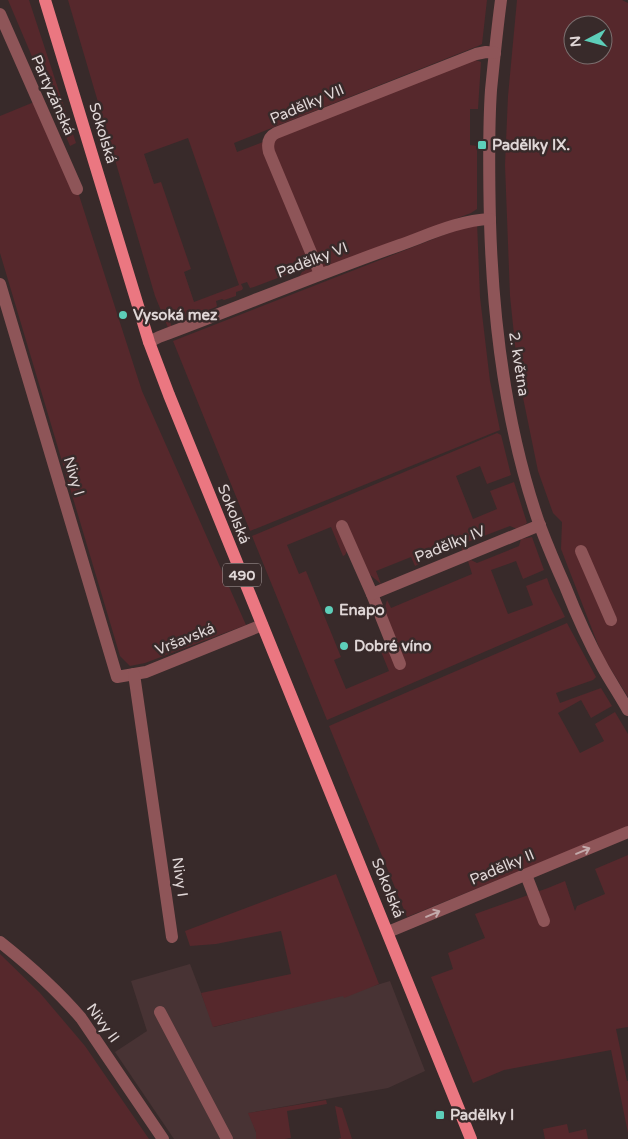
<svg xmlns="http://www.w3.org/2000/svg" width="628" height="1139" viewBox="0 0 628 1139" font-family="'Varela Round',sans-serif">
  <style>
    .built { fill: #483334 }
    .green { fill: #56282c; fill-rule: evenodd }
    .lines { fill: none; stroke-linecap: round; stroke-linejoin: round }
    .minor { stroke: #8e5558; stroke-width: 12 }
    .major { stroke: #eb7781; stroke-width: 12 }
    .oneway { stroke: #c3aaab }
    .poi-dot { fill: #5dceb9; stroke: #382a2a; stroke-width: 2 }
    .labels { text-anchor: middle; stroke-width: 5; stroke-linejoin: round; paint-order: stroke }
    .shield { fill: #382a2a; stroke: #aea3a3; stroke-width: 1 }
    .shield-label { font-size: 14px; font-weight: bold; fill: #e0d7d7 }
    .street-label { font-size: 15px; fill: #e0d7d7; stroke: #382a2a }
    .poi-label { font-size: 15px; font-weight: bold; fill: #e0d7d7; stroke: #382a2a; text-anchor: start }
  </style>
  <rect width="100%" height="100%" fill="#382a2a"/>
  <path class="built" d="M190 964 214 1027 343 995 390 981 425 1071 388 1088 249 1113 256 1132V1139H174L115 1052 147 1031 131 981Z"/>
  <g class="green">
    <path d="M8 0H29L76 143 70 146Z"/>
    <path d="M68 0H487L482 44 478 46 234 143 237 152 472 61 476 60 481 62 478 109H470V145L477 146V209L471 213 298 279 304 268 254 287 250 288 247 282 241 284 243 288 242 290 236 292V296L224 300 222 299 216 301 217 306 216 307 178 322 170 321 172 329 169 330 155 296ZM188 138 239 285 194 302 184 272 191 269 161 182 154 184 144 154Z"/>
    <path d="M517 0H622L628 3V697L602 655 561 549 562 522 553 513 538 471 518 373 510 296 505 165 508 96ZM573 25H603V55H573Z"/>
    <path d="M39 100 77 189 142 391 246 625 145 663 130 666 120 656 0 253V116Z"/>
    <path d="M477 222 480 297 490 381 500 430 250 531 173 341Z"/>
    <path d="M497 433 501 435 511 475 487 484 480 466 456 476 473 519 497 509 490 491 514 482 527 523 517 529 510 526 468 542 465 550 463 551 457 538 415 555 419 564 415 566 411 557 376 571 381 584 369 574 365 568 346 521 338 525 347 551 345 555 343 556 331 527 287 545 299 574 306 571 341 657 334 660 346 689 389 671 377 642 382 641 387 645C386 630 382 614 387 600L391 608 472 574 468 561 471 560 477 563 519 546 521 539 532 537 544 570 523 579 516 561 491 570 508 614 533 605 526 586 547 578 551 589 565 617 327 720 252 536Z"/>
    <path d="M567 623 596 677 593 680 556 693 560 703 601 688 612 706 591 718 581 700 558 713 580 753 604 741 595 724 615 712 628 734V827L407 917 329 726Z"/>
    <path d="M628 855V1027L616 1029 627 1081H628V1133L611 1050 504 1070 473 1083 431 977 453 969 448 953 485 938 475 914 548 888 565 881 575 911 577 906 605 894 595 869Z"/>
    <path d="M336 874 379 984 344 998 343 996 213 1027 201 993 291 974 281 931 216 944 190 946 185 931Z"/>
    <path d="M0 954 40 993 85 1046 149 1139H0Z"/>
    <path d="M326 1100 327 1104 287 1111 291 1138 285 1139H256V1132L248 1113Z"/>
    <path d="M335 1106 342 1108 352 1139H338L341 1138Z"/>
    <path d="M567 1124 569 1133 586 1129 588 1139H545L543 1129Z"/>
  </g>
  <g class="lines">
    <g class="minor">
      <path d="M501 0C497 30 494 60 491 90 488 134 489 178 490 222 493 325 506 429 540 526 548 547 556 566 565 586 576 614 588 641 603 668 611 682 620 696 628 710"/>
      <path d="M0 14 77 189"/>
      <path d="M320 274 269 152C267 144 268 137 276 133L476 54 486 52 495 53"/>
      <path d="M0 284 117 677 146 672 262 625"/>
      <path d="M149 342 159 337C239 307 318 274 400 245 428 235 460 220 490 219"/>
      <path d="M342 526 372 594 400 664"/>
      <path d="M581 551 611 620"/>
      <path d="M372 594 540 525"/>
      <path d="M134 674 172 937"/>
      <path d="M526 875 544 921"/>
      <path d="M388 932 628 832"/>
      <path d="M0 942C29 965 57 990 81 1018L163 1139"/>
      <path d="M160 1012 227 1139"/>
    </g>
    <path class="major" d="M45 0 149 342 169 395 471 1139"/>
  </g>
  <defs><path id="oneway-shaft" d="M-6 0H5M1.5-3L5.5 0L1.5 3" fill="none" stroke-width="1.6" stroke-linecap="round" stroke-linejoin="round" transform="scale(1.25)"/></defs>
  <g class="oneway">
    <use href="#oneway-shaft" transform="translate(583 851) rotate(-23)"/>
    <use href="#oneway-shaft" transform="translate(433 914) rotate(-23)"/>
  </g>
  <g class="poi-dot">
    <rect x="477" y="140" width="10" height="10" rx="2.5"/>
    <circle cx="123" cy="315" r="5"/>
    <circle cx="329" cy="610" r="5"/>
    <circle cx="344" cy="646" r="5"/>
    <rect x="435" y="1110" width="10" height="10" rx="2.5"/>
  </g>
  <g class="labels">
    <rect class="shield" x="223" y="563.5" width="38" height="23" rx="4"/>
    <g class="shield-label">
      <text x="242" y="580">490</text>
    </g>
    <g class="street-label">
      <text transform="translate(53 95) rotate(66)" y="5">Partyzánská</text>
      <text transform="translate(307 104) rotate(-23)" y="5">Padělky VII</text>
      <text transform="translate(103 133) rotate(73)" y="5">Sokolská</text>
      <text transform="translate(312 260) rotate(-21)" y="5">Padělky VI</text>
      <text transform="translate(519 364) rotate(81)" y="5">2. května</text>
      <text transform="translate(74 476) rotate(73)" y="5">Nivy I</text>
      <text transform="translate(234 514) rotate(68)" y="5">Sokolská</text>
      <text transform="translate(450 544) rotate(-22)" y="5">Padělky IV</text>
      <text transform="translate(185 639) rotate(-22)" y="5">Vršavská</text>
      <text transform="translate(502 867) rotate(-23)" y="5">Padělky II</text>
      <text transform="translate(180 877) rotate(82)" y="5">Nivy I</text>
      <text transform="translate(388 888) rotate(68)" y="5">Sokolská</text>
      <text transform="translate(103 1023) rotate(54)" y="5">Nivy II</text>
    </g>
    <g class="poi-label">
      <text x="492" y="150">Padělky IX.</text>
      <text x="133" y="320">Vysoká mez</text>
      <text x="339" y="615">Enapo</text>
      <text x="354" y="651">Dobré víno</text>
      <text x="450" y="1120">Padělky I</text>
    </g>
  </g>
  <g transform="translate(588 40) rotate(264)"><circle r="24" fill="#382a2a" stroke="#7b6f6f"/>
  <path d="M0-4L9 19L0 12L-9 19Z" fill="#5dceb9"/>
  <text y="-8" font-size="14" font-weight="bold" text-anchor="middle" fill="#e0d7d7">N</text>
  </g>
</svg>
